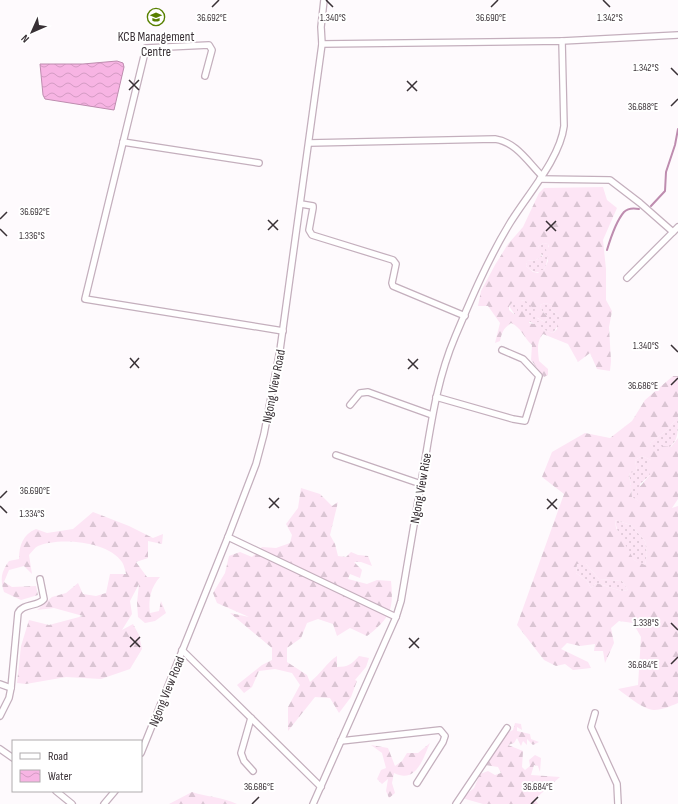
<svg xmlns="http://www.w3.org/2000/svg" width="678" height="804" viewBox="0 0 678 804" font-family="'Sofia Sans Condensed',sans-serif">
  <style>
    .grass { fill: url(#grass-dots) }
    .forest { fill: url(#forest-firs); fill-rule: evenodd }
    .water { fill: url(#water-waves); stroke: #be8caf }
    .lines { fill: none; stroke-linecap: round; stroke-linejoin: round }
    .stream { stroke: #be8caf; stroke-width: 2 }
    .minor-casing { stroke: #c4afbd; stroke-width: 8 }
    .minor { stroke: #fff; stroke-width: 5.5 }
    .ticks { fill: none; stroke: #383035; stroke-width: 1.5 }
    .labels { text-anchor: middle; stroke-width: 4; stroke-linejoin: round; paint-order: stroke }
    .poi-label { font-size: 13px; fill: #383035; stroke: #fff }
    .street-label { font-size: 13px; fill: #383035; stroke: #fff }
    .ticks-label { font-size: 10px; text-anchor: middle; fill: #383035; stroke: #fff; stroke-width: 4; stroke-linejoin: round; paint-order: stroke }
  </style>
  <defs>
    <pattern id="grass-dots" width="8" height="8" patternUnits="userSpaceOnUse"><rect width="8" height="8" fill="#fde5f5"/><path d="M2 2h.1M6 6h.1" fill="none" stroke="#dac5d3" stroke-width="1.8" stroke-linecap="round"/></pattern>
    <pattern id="forest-firs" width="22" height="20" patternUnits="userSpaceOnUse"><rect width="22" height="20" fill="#fde5f5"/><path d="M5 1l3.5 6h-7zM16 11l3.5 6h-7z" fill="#dac5d3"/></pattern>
    <pattern id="water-waves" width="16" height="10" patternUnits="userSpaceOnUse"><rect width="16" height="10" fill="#f7b4e3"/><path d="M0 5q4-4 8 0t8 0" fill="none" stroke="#d49bc3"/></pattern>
  </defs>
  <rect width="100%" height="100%" fill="#fefafd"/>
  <g class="grass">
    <path d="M543 243 548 244C550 252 547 263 544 270 536 274 533 272 526 266L527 261 536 260 543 256 539 252 538 247Z"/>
    <path d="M525 300 535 308 537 318 545 322 547 316 542 311 540 305 545 303 552 305V310L562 319 553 333 544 330 537 324 539 322 534 324 518 315H515L509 306 512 303Z"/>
    <path d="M678 417C678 440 678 442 658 456L650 443 667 430Z"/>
    <path d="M642 456 651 460 650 475 640 484 641 503 632 497 629 472 637 471 635 460Z"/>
    <path d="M615 520 631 525 645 541 647 554 645 565C642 564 637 562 634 560 624 551 617 533 615 520Z"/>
    <path d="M577 564H586L599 579 622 581 628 590 622 591 596 583 591 588 587 581 576 573Z"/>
  </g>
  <g class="forest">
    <path d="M603 187 607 200 617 208 603 240 606 269V300L612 311 609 327 611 361 610 371 597 369 590 353 578 362 568 344 543 334C536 342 538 351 539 361L548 369V375L544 377 531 360 532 345C524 338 521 327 511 323 503 329 502 332 500 341L495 343 500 323 488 306H478L481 291 495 265 508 244 523 227 539 193 544 188ZM543 243 548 244 549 247 546 249 548 261 544 270H541L538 273 533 272 526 266 527 261 536 260 539 258 543 260 538 247ZM525 300 534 309 535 308 534 316 545 322 547 316 542 311 540 305 545 303 552 305V310L562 319 557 324V329L553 333 544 330 538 324 540 321 534 324 529 323 530 317 521 308H518V315H515L509 310V306L512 303 519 304 521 301Z"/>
    <path d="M673 376H678V417L667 430 650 443 658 455 660 446 671 447 678 438V499L672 508 678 506V703C671 706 662 710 654 710 644 710 626 695 618 689L638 685 641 637 633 623 619 621 611 628 614 643 605 663 603 651H594L595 644 580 646 567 643 561 649 588 662 591 668 573 670 565 664 556 666 544 660 517 625 564 494 542 477 552 452 585 433 610 438 632 421 645 400ZM642 456 651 460 647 467 650 475 637 490 640 502 632 497 629 473 637 471 635 460ZM615 520 631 525 645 541 647 554 645 565 634 560 616 528ZM577 564H586L599 579 622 581 628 590 622 591 596 583 591 588 587 581 576 573Z"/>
    <path d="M301 488 320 494 332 506 338 502 330 535 335 544 338 556 346 557 351 552 358 555 368 556 372 566 361 562H354L362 570 360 578 350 574 348 579 367 584 377 580 391 581C394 610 390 618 367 636L350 628 337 636 333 624 318 619 307 623 301 638 287 648V662L307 675 310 682C321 674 326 663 337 656V667C348 667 352 664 359 656L369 658 366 667 355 680 357 681 351 697 339 713 330 698 315 697 288 731V707L300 685 292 673 275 669 259 671 252 687 244 693 237 685 262 665 272 660V648L230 613 249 617 217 603 213 593 225 573 229 556 240 552 252 557 262 547 276 548 290 543 292 535 286 524 298 508Z"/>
    <path d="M93 512 129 526 153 538 163 534 162 544 148 541V558L136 562 147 577H160C151 587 148 599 150 613L159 611 161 601 166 613 155 621 145 623 138 617 137 603 139 584 130 601 132 614 122 630 133 624 139 635 142 649 130 669 101 679 66 677 26 684 17 683 21 646 29 620 49 625 83 616 54 608 37 610 52 597 66 593 78 583 83 594 96 596 106 593 110 574H126C125 570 124 565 122 562 108 541 59 537 38 546 34 548 32 552 29 555L32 574 24 566 9 570 4 582 12 587 36 586 38 595 21 600 4 592C0 579 1 572 9 561L19 559C19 546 23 534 36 529L47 533 73 529Z"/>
    <path d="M515 723 521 724 522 730 517 727V731L530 734 531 739 539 742 533 745 527 739V745L523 741 521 746 517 738 514 743 508 745 523 751 522 767 525 770 530 766 529 760 535 755 541 758 540 772 538 766 534 765 531 775 560 777 535 799 538 804H483L462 798 474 788 480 774 488 771 495 775 501 773 498 767 485 765C493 754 500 735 513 730Z"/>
    <path d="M430 743C423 759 416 784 394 773L392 783 395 793 389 798 386 791 388 779 382 784 377 779 381 770 386 768 382 753 371 745 388 748 395 766 402 761 407 753H418Z"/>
    <path d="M192 792C207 797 223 797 237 804H169Z"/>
  </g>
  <path class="water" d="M117 61 123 63 124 67 114 110 45 99 43 95 40 64H83Z"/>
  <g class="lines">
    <g class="stream">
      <path d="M651 206 665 191 666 172 675 145 678 129"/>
      <path d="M607 250C610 240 617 220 624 212 628 208 634 208 639 209"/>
    </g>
    <defs>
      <g id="minor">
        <path d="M562 41 678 35"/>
        <path d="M205 76 212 50 209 45 146 48 85 299 283 331"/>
        <path d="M123 142 259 163"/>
        <path d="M309 143 495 139C516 142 528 162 542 176"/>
        <path d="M540 179 610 180 640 203 673 232 627 278"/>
        <path d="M301 204 313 206V208L309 230 312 235 393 260 396 264 392 283 393 286 465 316"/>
        <path d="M673 232 678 227"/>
        <path d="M436 397 513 419 525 421 539 376 523 359 502 350"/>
        <path d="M350 405 360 393 368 392 432 415"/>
        <path d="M336 455 421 484"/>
        <path d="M228 537 396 617"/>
        <path d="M182 650 321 787"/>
        <path d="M0 684 11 688"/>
        <path d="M595 713 591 727 617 784 618 804"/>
        <path d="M0 716 9 698 11 688 18 613C23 603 38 607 44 599L40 579"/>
        <path d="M251 718 241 753 244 761 253 771"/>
        <path d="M341 741 440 730 445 736 443 742 417 783"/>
        <path d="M0 749 13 758"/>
        <path d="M141 753 228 537 256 464 264 434 280 350 322 44 321 27 324 0"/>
        <path d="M56 791 72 804"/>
        <path d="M104 804 115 791"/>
        <path d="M313 804 396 617 401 601C409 554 417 507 425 460 432 418 438 377 455 337 471 299 488 259 510 223 527 195 560 159 564 126L562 41 322 44"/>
        <path d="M456 804 507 728"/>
      </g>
    </defs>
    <use href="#minor" class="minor-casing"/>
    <use href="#minor" class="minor"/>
  </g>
  <path class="ticks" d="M326 0 333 7M603 0 610 7M212 7 219 0M491 7 498 0M671 68 678 75M129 80 139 90M407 81 417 91M129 90 139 80M407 91 417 81M671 106 678 99M0 219 7 212M268 220 278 230M546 221 556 231M0 229 7 236M268 230 278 220M546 231 556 221M671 345 678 352M130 358 139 368M408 359 418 369M130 368 139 358M408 369 418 359M671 385 678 378M0 498 7 491M269 498 279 508M547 499 557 509M0 506 7 513M269 508 279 498M547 509 557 499M671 623 678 630M130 637 140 647M409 638 419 648M130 647 140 637M409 648 419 638M671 664 678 657M252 804 259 797M531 804 538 797"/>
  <defs>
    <symbol id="university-ring" viewBox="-11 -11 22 22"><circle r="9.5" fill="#fff" stroke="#588000" stroke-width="1.5"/><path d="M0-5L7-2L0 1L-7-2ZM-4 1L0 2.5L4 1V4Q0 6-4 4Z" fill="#588000"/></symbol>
  </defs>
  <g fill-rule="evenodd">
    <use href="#university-ring" x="146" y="7" width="20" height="20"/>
  </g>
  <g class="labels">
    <g class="poi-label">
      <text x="156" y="41">KCB Management<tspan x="156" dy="15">Centre</tspan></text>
    </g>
    <g class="street-label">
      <text transform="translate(273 386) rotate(-79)" y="5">Ngong View Road</text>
      <text transform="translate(420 488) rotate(-80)" y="5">Ngong View Rise</text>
      <text transform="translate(166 691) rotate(-68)" y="5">Ngong View Road</text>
    </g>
  </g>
  <g class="ticks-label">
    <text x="212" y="21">36.692°E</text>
    <text x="333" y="21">1.340°S</text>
    <text x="491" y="21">36.690°E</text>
    <text x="610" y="21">1.342°S</text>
    <text x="646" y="71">1.342°S</text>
    <text x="643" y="110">36.688°E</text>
    <text x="35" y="215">36.692°E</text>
    <text x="32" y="239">1.336°S</text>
    <text x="646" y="349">1.340°S</text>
    <text x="643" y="389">36.686°E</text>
    <text x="35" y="494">36.690°E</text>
    <text x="32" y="517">1.334°S</text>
    <text x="646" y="626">1.338°S</text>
    <text x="643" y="668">36.684°E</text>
    <text x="259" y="790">36.686°E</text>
    <text x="538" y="790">36.684°E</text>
  </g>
  <rect x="12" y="740" width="130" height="52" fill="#ffffff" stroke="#afacae"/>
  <rect x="20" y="753" width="20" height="6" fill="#ffffff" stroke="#afacae"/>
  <text x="48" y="760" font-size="12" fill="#383035">Road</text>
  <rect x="20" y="770" width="20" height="12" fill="url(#water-waves)" stroke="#afacae"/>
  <text x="48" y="780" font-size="12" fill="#383035">Water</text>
  <g transform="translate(32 32) rotate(225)" stroke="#ffffff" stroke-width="3" paint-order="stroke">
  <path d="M0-3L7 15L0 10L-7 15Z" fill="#383035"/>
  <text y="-6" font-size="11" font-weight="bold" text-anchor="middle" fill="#383035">N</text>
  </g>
</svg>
